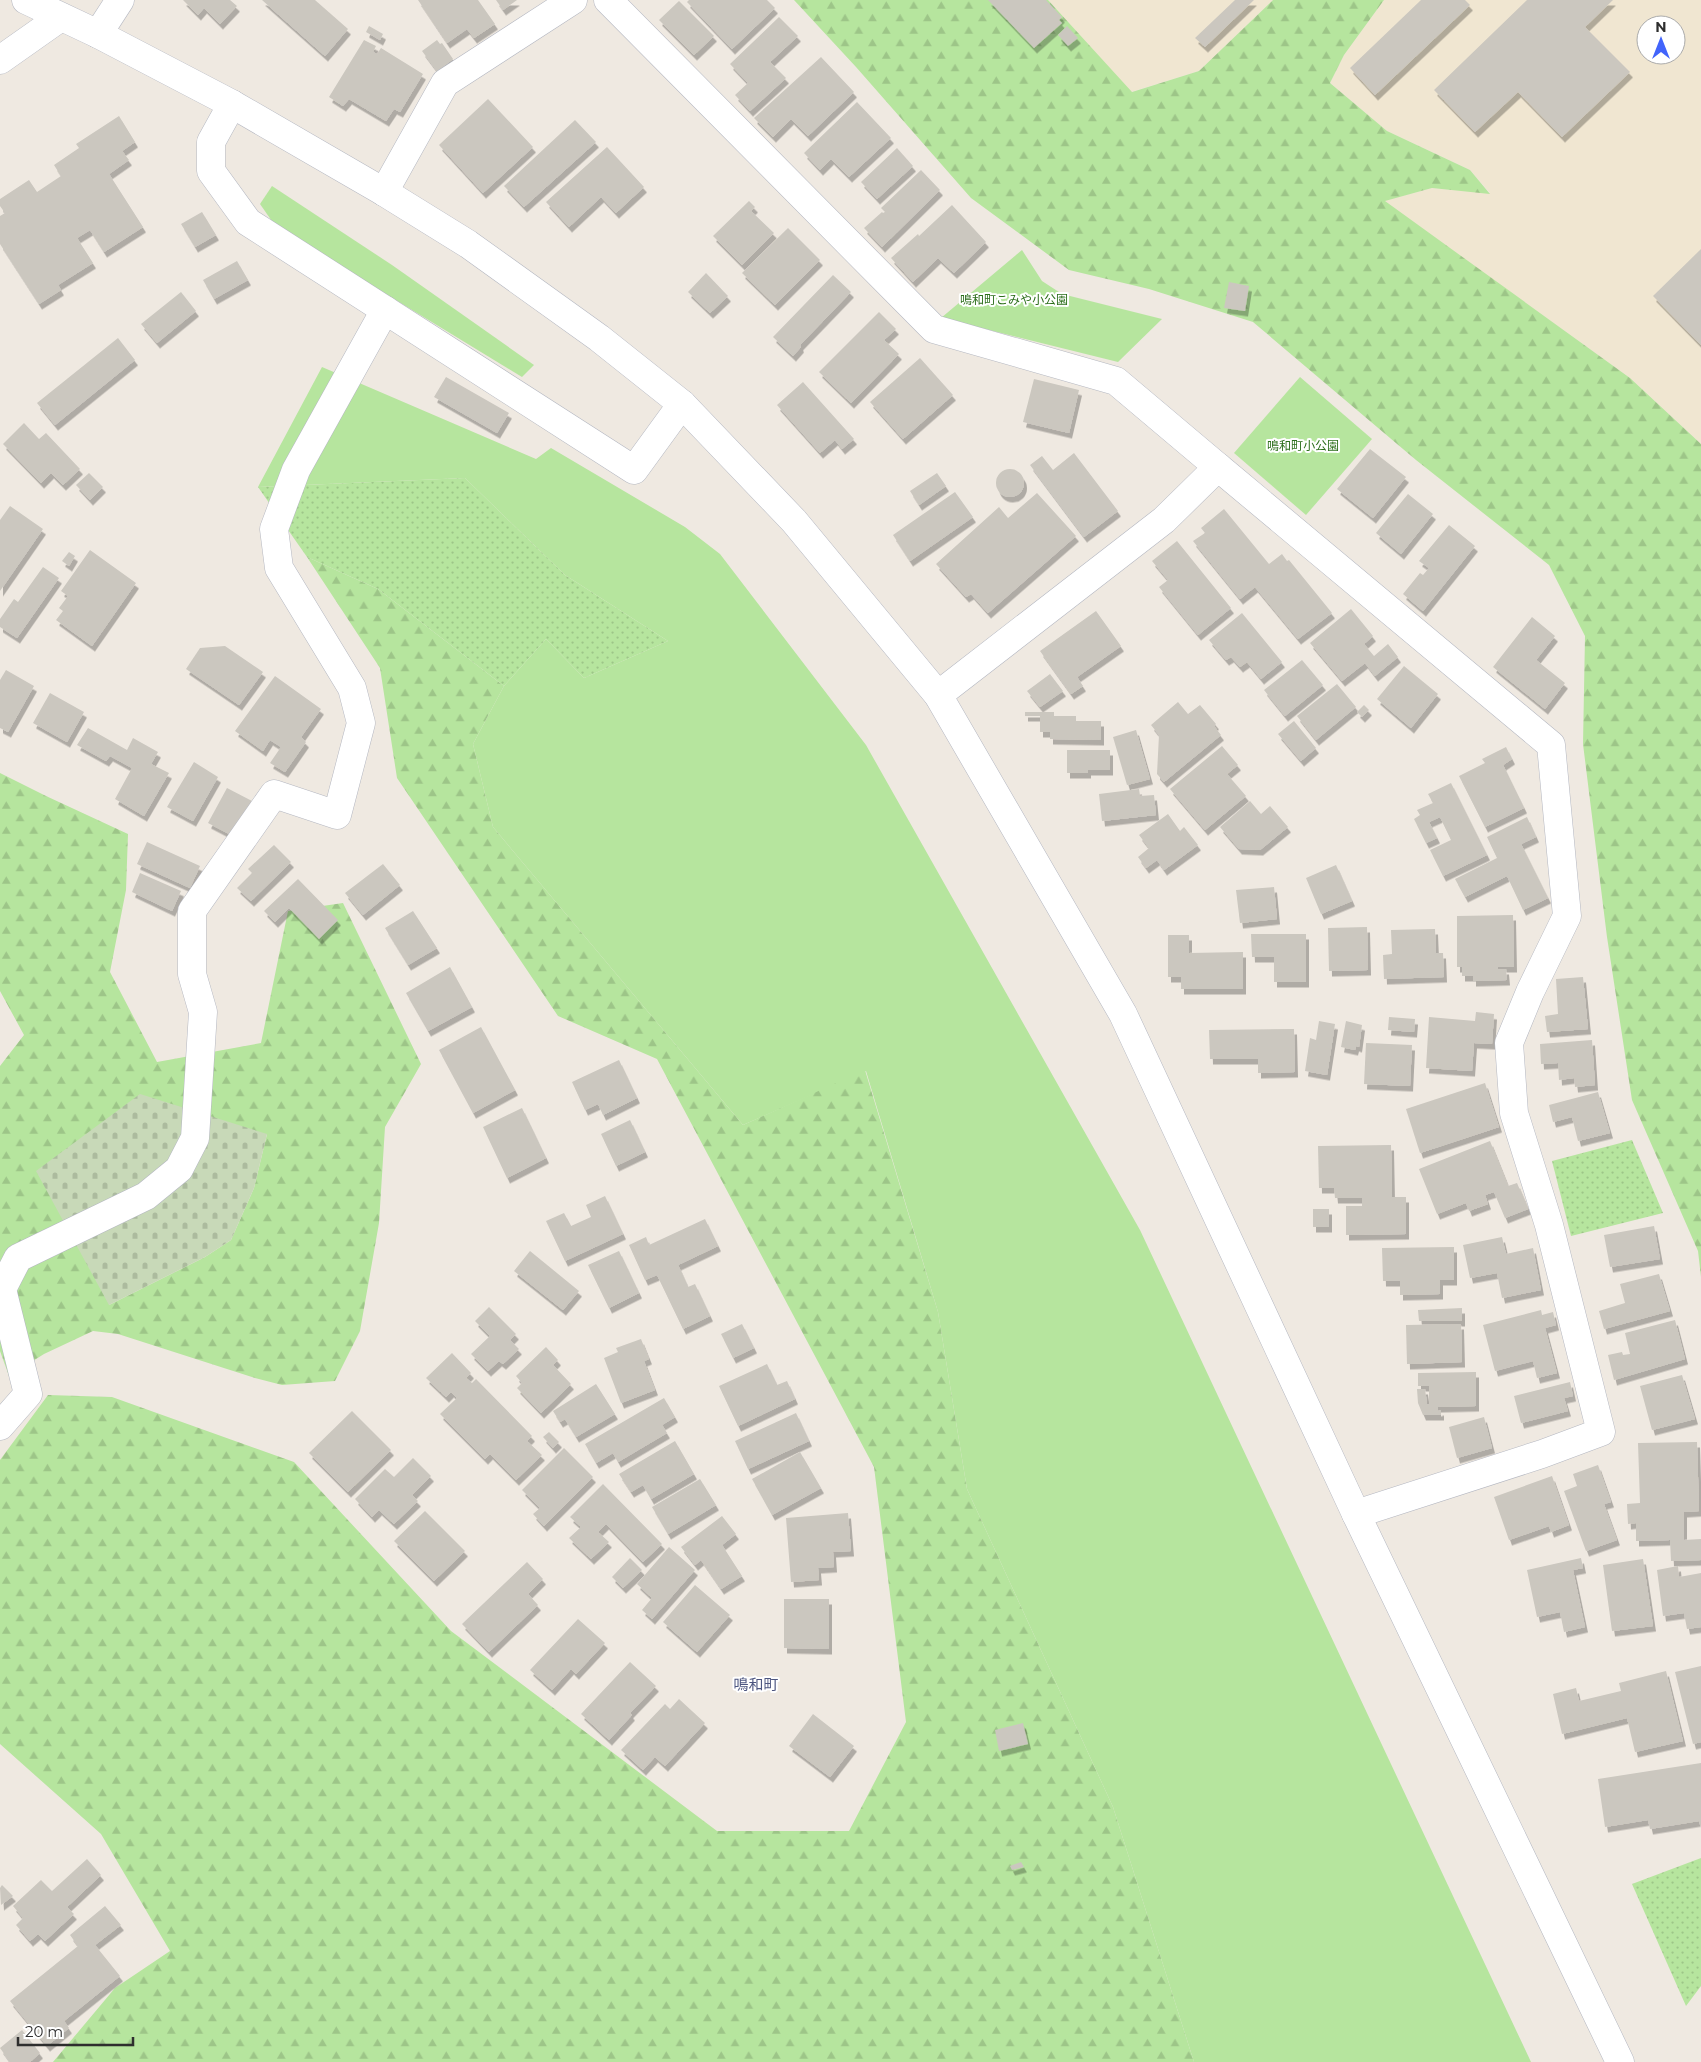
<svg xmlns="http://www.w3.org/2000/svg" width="1701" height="2062" viewBox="0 0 1701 2062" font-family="Montserrat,'Noto Sans JP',sans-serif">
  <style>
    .education { fill: #f0e6d1; fill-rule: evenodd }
    .grass { fill: #b6e59e }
    .forest { fill: url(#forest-firs); fill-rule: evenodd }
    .cemetery { fill: url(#cemetery-stones) }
    .garden { fill: url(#garden-dots) }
    .building { fill: #cbc7bf; filter: url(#shadow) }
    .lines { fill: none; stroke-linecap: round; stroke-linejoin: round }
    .minor-casing { stroke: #b4b7c1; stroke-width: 29 }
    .minor { stroke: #fff; stroke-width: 28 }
    .labels { text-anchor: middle; stroke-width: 4; stroke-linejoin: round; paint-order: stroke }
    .park-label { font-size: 12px; fill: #2c6e1b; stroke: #fff }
    .quarter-label { font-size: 15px; fill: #4d5680; stroke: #fff }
  </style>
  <defs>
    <pattern id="forest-firs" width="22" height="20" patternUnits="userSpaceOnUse" patternTransform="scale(1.25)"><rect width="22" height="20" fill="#b6e59e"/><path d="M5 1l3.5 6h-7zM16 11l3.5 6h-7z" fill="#9dc588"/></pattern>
    <pattern id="cemetery-stones" width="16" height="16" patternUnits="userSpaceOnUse" patternTransform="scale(1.25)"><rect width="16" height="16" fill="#c8d9b8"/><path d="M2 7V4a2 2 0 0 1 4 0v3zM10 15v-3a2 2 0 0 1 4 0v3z" fill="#acbb9e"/></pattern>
    <pattern id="garden-dots" width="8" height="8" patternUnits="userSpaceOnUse" patternTransform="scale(1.25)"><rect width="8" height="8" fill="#b6e59e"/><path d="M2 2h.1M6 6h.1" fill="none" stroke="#9dc588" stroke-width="1.8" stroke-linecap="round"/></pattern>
    <filter id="shadow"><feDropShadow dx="3" dy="5.5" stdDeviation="0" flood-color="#0004"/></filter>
  </defs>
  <rect width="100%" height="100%" fill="#efe9e1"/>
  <g class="education">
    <path d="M1048 0H1273L1199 71 1131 92Z"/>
    <path d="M1384 0H1701V444L1630 378 1384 201 1432 188 1490 193 1470 170 1387 131 1330 83 1344 55ZM1646 25H1676V55H1646Z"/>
  </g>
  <g class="grass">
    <path d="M272 186 392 265 534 365 522 377 276 227 260 204Z"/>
    <path d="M1022 250 1042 281 1062 294 1162 319 1118 362 941 318Z"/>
    <path d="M322 367 536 459 551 448 685 527 720 554 866 745 1140 1230 1531 2062H1194L1113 1807 967 1489 938 1312 866 1071 743 1125 493 827 473 744 504 686 546 639 584 678 668 641 565 575 465 478 258 487Z"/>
    <path d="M1300 377 1372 439 1306 515 1234 453Z"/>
  </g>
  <g class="forest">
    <path d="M794 0H1048L1132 92 1199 71 1273 0H1384L1344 55 1330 83 1387 131 1470 170 1490 194 1432 188 1385 201 1630 378 1701 444V1277L1698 1251 1632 1100 1607 937 1583 744 1585 636 1549 565 1416 460 1253 322 1149 289 1069 270 971 198 856 67Z"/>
    <path d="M307 557 378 589 504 686 473 744 493 827 743 1125 865 1070 938 1312 967 1489 1113 1807 1194 2062H53L115 1988 170 1951 101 1834 0 1744V1460L48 1395 112 1397 294 1462 451 1631 717 1831H849L906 1722 874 1467 657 1059 558 1016 397 778 380 668Z"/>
    <path d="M0 773 46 796 128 834 126 890 110 972 157 1062 261 1043 288 911 343 903 421 1064 385 1127 379 1223 360 1331 335 1381 282 1385 255 1378 118 1334 93 1331 44 1354 9 1376 0 1351V1066L24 1035 0 991ZM267 1134 254 1188 231 1240 205 1257 109 1305Z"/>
  </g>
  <path class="cemetery" d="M140 1094 267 1134 254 1188 231 1240 205 1257 109 1305 36 1171Z"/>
  <g class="garden">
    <path d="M465 478 565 575 668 641 584 678 546 639 504 686 378 589 307 557 258 487Z"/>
    <path d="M1632 1140 1663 1213 1571 1236 1552 1161Z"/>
    <path d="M1701 1858V1986L1686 2006 1632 1884Z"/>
  </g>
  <g class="building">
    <path d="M183 0H230L237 6 220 24 204 8 198 15Z"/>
    <path d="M262 0H315L348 29 325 56Z"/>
    <path d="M418 0H478L495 24 474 38 467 29 447 43Z"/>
    <path d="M496 0H517L503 10Z"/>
    <path d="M689 0H767L775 8 732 49 687 2Z"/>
    <path d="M988 0H1046L1062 17 1059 20 1062 23 1034 48Z"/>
    <path d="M1235 0H1254L1205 47 1195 38Z"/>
    <path d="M1421 0H1465L1470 5 1375 95 1350 68Z"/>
    <path d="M1527 0H1613L1585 27 1630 72 1562 137 1518 92 1475 132 1434 90Z"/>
    <path d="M679 1 714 36 694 55 659 20Z"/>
    <path d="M779 17 798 36 770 62 786 78 750 111 735 95 748 83 730 64Z"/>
    <path d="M369 26 383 34 380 40 366 32Z"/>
    <path d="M1067 26 1078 38 1068 46 1058 35Z"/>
    <path d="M364 40 376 46 373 52 377 54 381 48 423 74 400 112 394 109 386 121 349 99 343 106 329 97Z"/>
    <path d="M437 40 440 44 442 43 453 59 437 71 422 51Z"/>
    <path d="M821 57 854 92 808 136 791 119 773 137 754 118Z"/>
    <path d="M488 99 533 147 483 193 439 145Z"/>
    <path d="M857 102 891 138 849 177 831 159 820 170 804 153Z"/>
    <path d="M119 116 135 142 122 151 129 160 109 174 143 227 104 252 90 230 77 238 93 263 58 285 61 290 39 304 0 244V216L5 213 0 206V199L29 180 37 192 61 176 54 165 79 148 76 144Z"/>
    <path d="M575 120 596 142 524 207 504 186Z"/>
    <path d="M607 147 644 187 616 213 601 197 569 227 546 202Z"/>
    <path d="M897 148 913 166 877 199 861 182Z"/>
    <path d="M921 170 940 190 882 247 864 228 882 212 883 213 885 212 881 208Z"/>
    <path d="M749 201 755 207 751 211 774 233 742 265 713 236Z"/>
    <path d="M952 205 986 242 954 273 938 258 913 282 891 258 918 234 919 236Z"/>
    <path d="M202 212 216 235 195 247 181 224Z"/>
    <path d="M788 228 820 260 775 305 742 273Z"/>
    <path d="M1701 249V345L1653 296Z"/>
    <path d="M237 261 248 280 214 299 203 280Z"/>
    <path d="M706 273 728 296 710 313 688 292Z"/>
    <path d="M833 275 851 292 800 345 801 347 793 356 773 337Z"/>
    <path d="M1229 282 1249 286 1245 311 1224 308Z"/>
    <path d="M181 292 196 311 157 343 141 324Z"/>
    <path d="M879 312 896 329 884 340 899 354 851 403 819 372Z"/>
    <path d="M118 338 135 360 55 425 37 403Z"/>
    <path d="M920 358 953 395 903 439 870 402Z"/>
    <path d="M446 377 509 413 497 433 434 397Z"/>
    <path d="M1034 379 1079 390 1069 433 1023 422Z"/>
    <path d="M803 382 854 439 842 449 835 440 820 453 777 405Z"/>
    <path d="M24 423 39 439 46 433 80 469 63 485 51 473 41 483 3 444Z"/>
    <path d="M1370 449 1406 477 1373 518 1337 489Z"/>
    <path d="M1074 453 1118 511 1084 537 1030 465 1042 456 1053 470Z"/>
    <circle cx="1010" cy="483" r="14"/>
    <path d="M89 473 103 487 90 500 76 485Z"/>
    <path d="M937 473 946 486 919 505 910 491Z"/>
    <path d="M955 492 973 517 910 561 893 535Z"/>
    <path d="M1037 493 1076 536 988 613 971 594 966 597 936 564 999 507 1008 518Z"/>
    <path d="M1408 494 1433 514 1401 554 1376 533Z"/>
    <path d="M10 506 43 529 0 591V520Z"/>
    <path d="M1224 509 1269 564 1282 554 1287 561 1289 560 1332 613 1298 639 1255 587 1240 599 1193 541 1205 533 1201 528Z"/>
    <path d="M1449 525 1475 546 1423 611 1403 594 1420 573 1423 575 1429 568 1419 561Z"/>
    <path d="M1177 541 1231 608 1198 635 1159 587 1168 580 1152 561Z"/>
    <path d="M90 550 136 583 92 646 56 620 63 611 59 608 68 596 61 591Z"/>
    <path d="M69 552 75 556 69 566 62 561Z"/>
    <path d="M43 567 59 578 17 638 0 627V619L14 599 18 602Z"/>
    <path d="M1351 609 1373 636 1364 644 1374 656 1388 644 1398 657 1375 676 1365 663 1342 681 1310 643Z"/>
    <path d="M1096 611 1121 646 1077 677 1083 686 1071 694 1040 651Z"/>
    <path d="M1242 613 1282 662 1261 679 1247 662 1240 667 1231 657 1226 660 1209 640Z"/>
    <path d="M1532 617 1555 636 1536 660 1565 683 1545 709 1493 667Z"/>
    <path d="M225 646 263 672 239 705 186 669 200 648Z"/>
    <path d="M1302 660 1323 685 1285 716 1264 690Z"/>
    <path d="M1404 666 1438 694 1411 728 1377 699Z"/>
    <path d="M6 670 34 686 8 732 0 728V680Z"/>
    <path d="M1050 674 1063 691 1040 707 1027 691Z"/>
    <path d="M275 676 321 709 301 737 306 742 285 772 270 763 281 747 270 740 263 751 235 731Z"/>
    <path d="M1337 684 1356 707 1316 740 1297 716Z"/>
    <path d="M50 693 84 712 67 742 33 723Z"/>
    <path d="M1178 702 1188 714 1200 705 1216 724 1214 726 1221 735 1164 782 1157 774 1159 735 1151 725Z"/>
    <path d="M1364 705 1369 710 1362 717 1357 712Z"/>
    <path d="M1025 712H1054V716H1076V721H1101V740L1050 739V732H1040V716H1025Z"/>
    <path d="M1294 721 1316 748 1301 761 1278 734Z"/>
    <path d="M88 728 127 750 133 738 158 752 151 764 169 773 144 816 115 799 132 768 110 756 106 761 77 745Z"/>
    <path d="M1136 730 1150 779 1127 785 1113 737Z"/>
    <path d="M1222 746 1238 765 1227 774 1246 796 1205 830 1170 789Z"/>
    <path d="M1506 747 1512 759 1503 765 1524 808 1485 827 1459 776 1485 763 1482 759Z"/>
    <path d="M1067 750H1110V770H1088V773H1067Z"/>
    <path d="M194 762 218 777 193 821 167 807Z"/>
    <path d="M1451 783 1487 855 1443 876 1430 850 1451 840 1440 817 1429 822 1437 838 1426 843 1414 819 1420 815 1417 810 1433 803 1428 794Z"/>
    <path d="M227 788 252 801 233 836 208 823Z"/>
    <path d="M1139 789 1140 796 1154 795 1156 815 1102 821 1099 794Z"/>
    <path d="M1250 801 1261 814 1270 806 1288 827 1260 850 1239 849 1220 827Z"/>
    <path d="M1168 814 1180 831 1184 827 1198 845 1164 870 1157 860 1146 868 1138 857 1149 848 1139 835Z"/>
    <path d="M1527 817 1536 837 1521 844 1548 898 1523 910 1507 876 1465 897 1455 879 1497 858 1487 837Z"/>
    <path d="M147 842 200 866 190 888 137 864Z"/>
    <path d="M274 845 291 862 251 901 237 888 252 873 248 869Z"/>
    <path d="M383 864 400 885 363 915 345 893Z"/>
    <path d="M1336 865 1352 901 1321 914 1306 878Z"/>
    <path d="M140 873 181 891 172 911 132 892Z"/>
    <path d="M298 879 338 920 319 939 289 908 275 922 264 911Z"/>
    <path d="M1274 887 1277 919 1240 923 1236 890Z"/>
    <path d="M413 911 437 948 408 965 385 928Z"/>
    <path d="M1513 915 1514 967H1498V969H1506L1507 980 1473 981V976H1462V967H1457V916Z"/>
    <path d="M1367 927 1368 970 1329 971 1328 928Z"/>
    <path d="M1435 929 1436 953H1443L1444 977 1384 979 1383 955 1392 954 1391 930Z"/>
    <path d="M1251 934H1306V982H1274V957H1252Z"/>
    <path d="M1168 935H1189V953L1243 952V989H1181V977H1168Z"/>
    <path d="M450 967 472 1007 428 1031 406 993Z"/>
    <path d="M1583 977 1588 1029 1547 1032 1545 1016 1558 1014 1556 979Z"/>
    <path d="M1476 1012 1494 1014 1492 1044 1474 1043 1472 1071 1426 1068 1429 1017 1475 1021Z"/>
    <path d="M1389 1017 1415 1019 1414 1032 1388 1030Z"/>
    <path d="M1319 1021 1335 1024 1327 1075 1305 1071 1310 1038 1316 1040Z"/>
    <path d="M1346 1021 1362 1025 1359 1047 1356 1046 1355 1050 1341 1047Z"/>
    <path d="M481 1027 515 1090 473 1113 439 1050Z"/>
    <path d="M1294 1029 1295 1072 1258 1073V1059H1210L1209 1030Z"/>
    <path d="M1592 1040 1595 1085 1575 1087 1574 1078 1559 1080 1558 1063 1541 1064 1540 1044Z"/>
    <path d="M1366 1043 1412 1045 1410 1086 1364 1084Z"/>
    <path d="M619 1060 637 1098 603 1115 598 1104 585 1110 572 1082Z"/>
    <path d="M1485 1083 1499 1127 1420 1153 1406 1109Z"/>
    <path d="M1598 1092 1610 1133 1578 1141 1572 1117 1553 1122 1549 1105Z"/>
    <path d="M522 1108 546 1158 507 1178 483 1127Z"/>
    <path d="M630 1120 645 1152 616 1166 601 1134Z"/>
    <path d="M1490 1141 1508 1186 1517 1183 1528 1209 1505 1218 1494 1192 1485 1195 1488 1204 1469 1211 1466 1203 1437 1214 1419 1169Z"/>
    <path d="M1391 1145 1392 1197H1406V1234L1346 1235V1206H1362V1198H1335L1334 1188H1319L1318 1146Z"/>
    <path d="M605 1196 623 1234 565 1261 546 1221 564 1213 571 1226 591 1217 586 1205Z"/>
    <rect x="1313" y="1209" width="16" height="18"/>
    <path d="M705 1219 718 1246 678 1265 688 1287 695 1284 710 1316 683 1329 657 1275 645 1280 629 1245 646 1237 649 1245Z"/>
    <path d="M1654 1226 1660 1259 1610 1267 1604 1235Z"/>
    <path d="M1502 1237 1506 1254 1533 1248 1541 1290 1502 1298 1497 1273 1470 1278 1463 1245Z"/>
    <path d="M1454 1247V1280H1440V1294L1400 1295V1281H1383L1382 1248Z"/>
    <path d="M530 1251 579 1291 563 1310 514 1271Z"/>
    <path d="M619 1251 639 1293 609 1308 588 1265Z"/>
    <path d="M1659 1274 1670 1311 1604 1329 1599 1311 1625 1303 1620 1284Z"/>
    <path d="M489 1307 516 1334 510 1340 519 1349 503 1364 499 1361 488 1371 471 1354 490 1336 475 1321Z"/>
    <path d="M1462 1308V1321H1419L1418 1310Z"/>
    <path d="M1541 1310 1542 1315 1553 1312 1556 1325 1545 1328 1557 1373 1537 1378 1533 1361 1495 1371 1483 1325Z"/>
    <path d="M1675 1320 1685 1359 1614 1380 1608 1355 1622 1352 1623 1355 1630 1354 1625 1333Z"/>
    <path d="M742 1324 754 1348 733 1358 721 1334Z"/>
    <path d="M1461 1324 1462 1362 1407 1364 1406 1325Z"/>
    <path d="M641 1339 649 1359 644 1361 655 1390 621 1403 604 1358 618 1352 616 1348Z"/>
    <path d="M546 1347 558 1360 553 1365 571 1384 541 1413 517 1388 522 1383 516 1376Z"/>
    <path d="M452 1353 471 1373 466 1378 472 1383 476 1379 532 1436 527 1441 542 1455 516 1480 490 1454 485 1459 440 1414 457 1398 451 1392 446 1397 426 1378Z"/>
    <path d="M767 1364 777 1385 787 1381 795 1399 738 1426 719 1386Z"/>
    <path d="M1476 1372V1406L1438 1407V1411L1441 1410V1415H1423L1418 1403 1417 1389H1425L1427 1404H1429V1386H1418V1373Z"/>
    <path d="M1682 1375 1695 1419 1652 1430 1640 1386Z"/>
    <path d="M1570 1382 1573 1396 1564 1398 1568 1411 1521 1423 1514 1396Z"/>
    <path d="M596 1384 615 1414 576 1437 565 1419 560 1422 553 1411Z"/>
    <path d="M664 1398 675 1417 662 1425 667 1433 618 1462 613 1453 596 1463 585 1444Z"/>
    <path d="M352 1411 391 1450 348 1492 309 1453Z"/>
    <path d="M796 1413 809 1441 748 1469 735 1441Z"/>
    <path d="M1484 1417 1492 1448 1457 1458 1449 1427Z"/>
    <path d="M549 1432 559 1442 553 1448 543 1437Z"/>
    <path d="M675 1441 694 1474 651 1499 643 1485 631 1492 619 1474Z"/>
    <path d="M1697 1442 1699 1511 1684 1512V1540L1701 1539V1560L1671 1561 1670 1540 1636 1541V1523L1628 1524 1627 1504 1640 1503 1638 1443Z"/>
    <path d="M564 1448 593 1477 544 1526 533 1514 540 1508 522 1490Z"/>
    <path d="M800 1452 821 1488 772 1515 752 1479Z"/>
    <path d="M413 1458 431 1476 412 1495 418 1501 394 1524 379 1510 372 1517 355 1499 385 1469 394 1477Z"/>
    <path d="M1598 1465 1611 1502 1604 1504 1617 1540 1586 1551 1564 1491 1577 1486 1573 1474Z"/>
    <path d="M1552 1476 1569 1525 1551 1532 1549 1526 1509 1540 1494 1497Z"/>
    <path d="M700 1479 716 1505 668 1534 652 1507Z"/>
    <path d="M603 1484 662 1544 643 1562 606 1524 598 1532 609 1542 591 1559 569 1538 581 1527 570 1517Z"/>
    <path d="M425 1511 465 1551 434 1581 394 1541Z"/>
    <path d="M848 1513 851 1551 833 1552 834 1567 818 1568 819 1580 791 1582 786 1518Z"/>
    <path d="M722 1516 736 1534 722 1545 742 1576 721 1589 701 1560 695 1565 681 1547Z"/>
    <path d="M669 1547 695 1570 652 1619 642 1610 652 1598 637 1584Z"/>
    <path d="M630 1558 642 1570 623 1588 612 1577Z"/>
    <path d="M1581 1558 1583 1568 1573 1570 1585 1627 1564 1632 1560 1612 1537 1617 1527 1570Z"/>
    <path d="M1643 1559 1653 1626 1612 1631 1603 1565Z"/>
    <path d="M527 1562 543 1579 528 1594 538 1605 489 1652 462 1624Z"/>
    <path d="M1678 1566 1679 1577 1701 1573V1627L1687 1629 1684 1613 1663 1616 1657 1570Z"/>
    <path d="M695 1585 730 1615 697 1652 663 1622Z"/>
    <path d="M784 1599H829V1649L784 1648Z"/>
    <path d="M578 1619 605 1643 576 1674 571 1669 552 1690 530 1670Z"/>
    <path d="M630 1662 656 1686 630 1713 632 1715 609 1740 581 1714Z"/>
    <path d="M1701 1666V1742L1693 1744 1675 1672Z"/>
    <path d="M1666 1671 1683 1741 1635 1752 1627 1718 1562 1734 1553 1694 1576 1688 1579 1701 1621 1691 1619 1683Z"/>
    <path d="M679 1699 705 1723 665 1766 655 1757 643 1770 621 1750 665 1704 670 1709Z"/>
    <path d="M813 1714 854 1746 830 1777 789 1746Z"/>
    <path d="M1023 1723 1028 1744 999 1751 995 1730Z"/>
    <path d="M1701 1763V1828L1699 1821 1650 1829 1648 1820 1605 1827 1598 1779Z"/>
    <path d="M87 1859 101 1875 67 1907 74 1914 45 1941 38 1934 30 1941 16 1925 23 1918 13 1906 41 1880 52 1891Z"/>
    <path d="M1021 1862 1024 1867 1012 1870 1010 1866Z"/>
    <path d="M2 1885 13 1896 1 1905 0 1888Z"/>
    <path d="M105 1906 121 1925 95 1945 120 1976 64 2021 69 2028 47 2046 10 2001 78 1946 70 1935Z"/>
    <path d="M22 2030 40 2053 30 2062H10L0 2048Z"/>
  </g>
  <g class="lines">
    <defs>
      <g id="minor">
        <path d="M26 0 98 34 232 104 384 192 468 244 599 338 682 404 794 521 938 695 1123 1014 1356 1514 1620 2062"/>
        <path d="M608 0 934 329 1116 381 1218 467"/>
        <path d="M98 34 120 0"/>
        <path d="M0 60 61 17"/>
        <path d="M232 104 211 142V171L248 222 634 470 682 404"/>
        <path d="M384 192 445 83 573 0"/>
        <path d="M938 695 1164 520 1218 467 1551 745 1567 916 1530 992 1509 1043 1514 1113 1549 1225 1601 1432 1542 1454 1356 1514"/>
        <path d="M0 1426 28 1394 2 1289 18 1258 146 1196 179 1169 195 1138 203 1012 192 974V911L274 794 337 815 361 723 352 688 279 568 274 529 296 470 385 310"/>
      </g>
    </defs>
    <use href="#minor" class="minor-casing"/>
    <use href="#minor" class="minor"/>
  </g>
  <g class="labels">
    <g class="park-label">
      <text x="1014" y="304">鳴和町こみや小公園</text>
      <text x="1303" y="450">鳴和町小公園</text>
    </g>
    <g class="quarter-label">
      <text x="756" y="1690">鳴和町</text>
    </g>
  </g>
  <g transform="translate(1661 40)"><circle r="24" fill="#ffffff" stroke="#ababab"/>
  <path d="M0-4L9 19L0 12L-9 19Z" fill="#4264fb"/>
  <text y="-8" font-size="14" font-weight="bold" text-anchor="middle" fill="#2e2e2e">N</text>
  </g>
  <path d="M18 2037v8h115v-8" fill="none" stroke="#2e2e2e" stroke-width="2.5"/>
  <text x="25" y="2037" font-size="15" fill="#2e2e2e" stroke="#ffffff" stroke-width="4" paint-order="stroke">20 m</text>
</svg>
